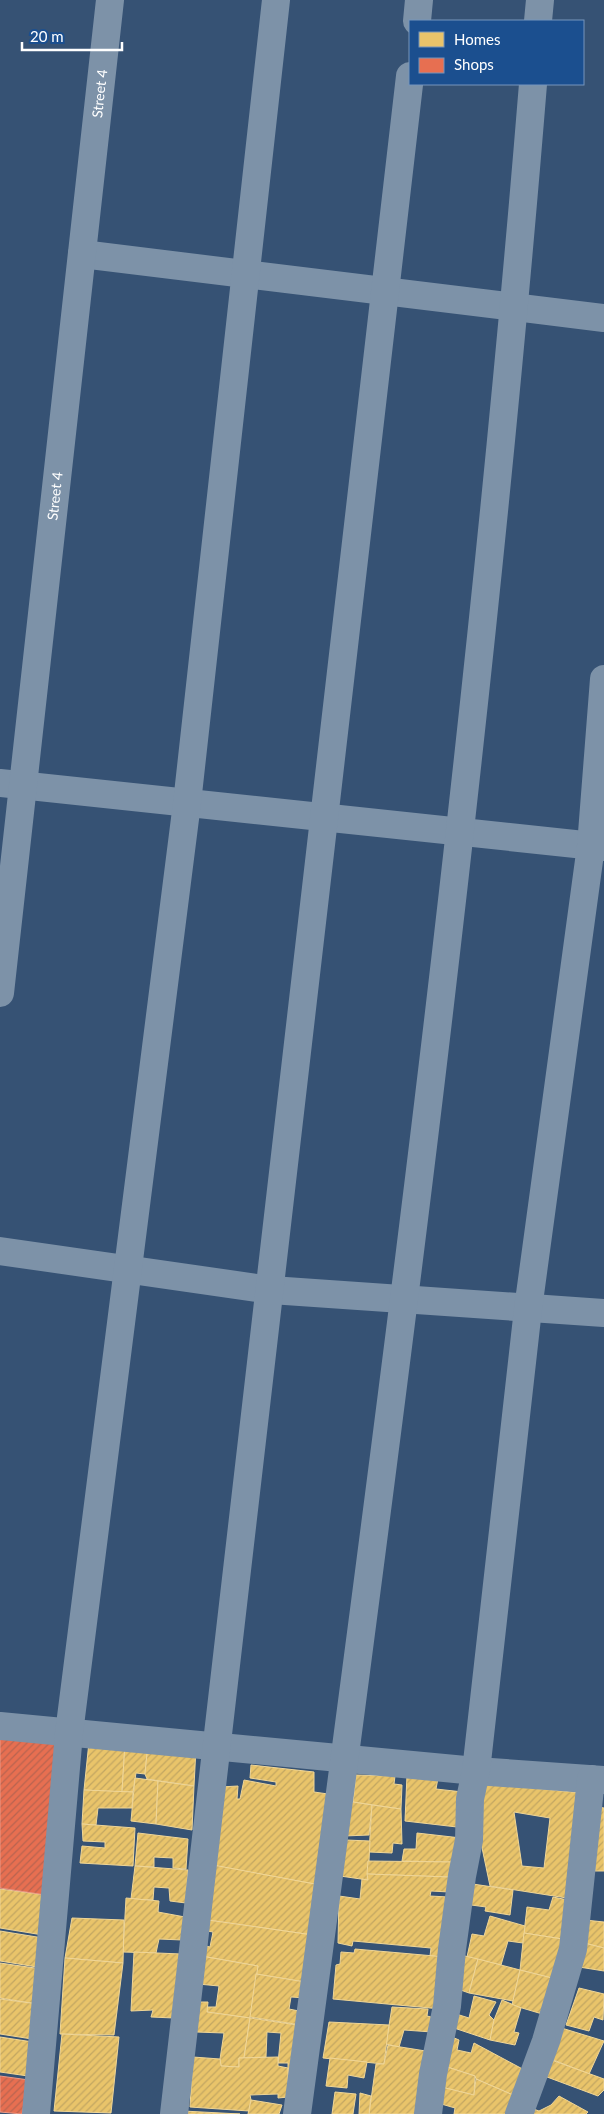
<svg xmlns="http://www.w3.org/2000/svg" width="604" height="2114" viewBox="0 0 604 2114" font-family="Lato,sans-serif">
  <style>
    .homes { fill: url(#homes-hatch); stroke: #f0d697; fill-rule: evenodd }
    .shops { fill: url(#shops-hatch); stroke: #ee9a85 }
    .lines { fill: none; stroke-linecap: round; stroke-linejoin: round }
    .minor { stroke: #7d92a8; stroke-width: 28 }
    .labels { text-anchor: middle; stroke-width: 5; stroke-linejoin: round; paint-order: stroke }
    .street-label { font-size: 14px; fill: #fff; stroke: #1b4f8f }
  </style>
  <defs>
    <pattern id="homes-hatch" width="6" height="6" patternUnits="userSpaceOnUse" patternTransform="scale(1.25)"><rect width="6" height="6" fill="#e9c46a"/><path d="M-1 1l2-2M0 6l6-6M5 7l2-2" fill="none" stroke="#c2a662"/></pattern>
    <pattern id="shops-hatch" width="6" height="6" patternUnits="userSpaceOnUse" patternTransform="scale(1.25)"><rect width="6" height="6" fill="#e76f51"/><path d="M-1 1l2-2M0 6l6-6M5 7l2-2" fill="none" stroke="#b86450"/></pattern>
  </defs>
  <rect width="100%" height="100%" fill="#365274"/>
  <g class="homes">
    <path d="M89 1742 125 1744 122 1792 84 1790Z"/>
    <path d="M125 1744 147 1752 145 1774 136 1773 133 1792H122Z"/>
    <path d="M148 1744 196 1748 194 1786 147 1779 145 1774Z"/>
    <path d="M251 1765 314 1772V1792L328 1794 320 1885 210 1865 220 1787 238 1786 237 1799H240L244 1780 276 1786V1782L250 1778Z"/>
    <path d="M356 1775 395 1776 394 1784 402 1785 401 1809 353 1802Z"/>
    <path d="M407 1775 438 1778 436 1789 463 1792 457 1827 405 1821Z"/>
    <path d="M135 1778 158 1781 156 1824 131 1821Z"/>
    <path d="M158 1781 194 1786 192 1830 156 1824Z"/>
    <path d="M481 1783 582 1793 567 1898 490 1886 476 1819ZM514 1812 550 1818 544 1868 522 1866Z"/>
    <path d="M84 1790 133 1792 132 1808H98L96 1825 82 1824Z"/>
    <path d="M346 1801 372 1805 369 1835 344 1836Z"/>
    <path d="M372 1805 401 1809 402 1844 393 1843 392 1853 369 1852Z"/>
    <path d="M599 1807 604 1808V1871H595Z"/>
    <path d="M82 1824 135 1828 133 1866 80 1863 82 1846 105 1848V1842L83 1841Z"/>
    <path d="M138 1833 188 1839 186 1869 173 1868V1858L154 1857V1867L135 1866Z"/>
    <path d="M417 1833 461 1838 452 1862 402 1861 404 1849H416Z"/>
    <path d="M346 1840 370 1841 368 1880 340 1876Z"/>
    <path d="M368 1861 452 1862 449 1877 367 1874Z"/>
    <path d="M208 1864 320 1885 313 1935 208 1920Z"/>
    <path d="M135 1866 188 1870 186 1903 170 1901 169 1888 154 1887 153 1900 131 1899Z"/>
    <path d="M367 1874 449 1877V1892L431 1891 430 1896 448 1897 441 1957 430 1956 431 1948 353 1941 352 1946 338 1943 339 1896 360 1899 362 1879 368 1880Z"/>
    <path d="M466 1883 513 1890 510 1915 485 1911 486 1907 464 1904Z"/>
    <path d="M0 1889 46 1895 43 1935 0 1928Z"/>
    <path d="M553 1897 573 1901 569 1940 524 1933 527 1907 549 1910Z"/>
    <path d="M126 1898 159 1901 158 1912 185 1917 182 1940 159 1939 156 1953 123 1952Z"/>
    <path d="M490 1916 525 1926 523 1943 508 1941 501 1965 467 1957 472 1934 484 1936Z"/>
    <path d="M72 1918 124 1920 123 1963 65 1958Z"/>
    <path d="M208 1920 313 1935 305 1982 256 1974 258 1966 201 1956 202 1945 210 1947 213 1932 207 1931Z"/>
    <path d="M585 1920 604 1922V1948L584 1943Z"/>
    <path d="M0 1931 43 1938V1968L0 1961Z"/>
    <path d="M524 1933 569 1940 560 1980 520 1970Z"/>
    <path d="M584 1943 604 1948V1971L579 1967Z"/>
    <path d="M355 1949 446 1957 441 2009 333 1999 336 1965 340 1964 341 1952 354 1953Z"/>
    <path d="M134 1952 181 1954 174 2018 151 2017 153 2010 131 2011Z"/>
    <path d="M456 1954 478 1959 469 1993 455 1988Z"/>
    <path d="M201 1956 258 1966 250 2018 207 2012V2007H216L219 1986 198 1984Z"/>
    <path d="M65 1958 123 1963 114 2035 60 2034Z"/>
    <path d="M478 1959 520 1970 513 2001 469 1993Z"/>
    <path d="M0 1963 42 1969 37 2004 0 1998Z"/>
    <path d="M520 1970 560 1980 549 2016 512 2005Z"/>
    <path d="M256 1974 305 1982 307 1998 291 1997 289 2009 304 2012 301 2025 250 2017Z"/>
    <path d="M579 1988 604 1994 603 2020 594 2017 589 2031 566 2025Z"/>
    <path d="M474 1996 496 2002 489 2015 494 2020 490 2040 448 2026 453 2013 469 2018Z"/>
    <path d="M0 1999 38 2004 32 2039 0 2034Z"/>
    <path d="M502 2000 521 2008 514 2032 519 2033 515 2045 490 2040 494 2020Z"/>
    <path d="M198 2002H208L207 2012 250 2018 244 2058H239V2067L221 2066 220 2059 224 2033 196 2032Z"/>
    <path d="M392 2007 428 2009 427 2016 435 2018 432 2032 404 2030 399 2047 386 2044Z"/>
    <path d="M250 2018 304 2026 288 2082V2063H278L281 2033 267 2032 266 2057 244 2058Z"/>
    <path d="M329 2022 389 2025 384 2064 323 2058Z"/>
    <path d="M555 2026 604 2041 589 2074 546 2057Z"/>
    <path d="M62 2034 119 2037 111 2113 54 2111Z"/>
    <path d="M445 2034 459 2040 457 2050 471 2053 474 2043 530 2073 520 2098 476 2079 475 2076 438 2064Z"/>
    <path d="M0 2037 33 2042 28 2076 0 2072Z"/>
    <path d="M388 2045 432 2052 423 2114H369L376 2064H384Z"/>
    <path d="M193 2057 220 2059 221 2066 239 2067V2058L278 2057V2066L288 2068V2097L278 2098V2094L250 2095 251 2100 249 2111 190 2107Z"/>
    <path d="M330 2058 367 2062 364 2078 348 2075 347 2088 326 2086Z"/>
    <path d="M546 2058 604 2079V2090L598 2096 539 2074Z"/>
    <path d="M438 2064 475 2076 474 2095 433 2085Z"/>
    <path d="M476 2079 520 2098 512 2114H454L455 2108 431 2101 433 2085 474 2095Z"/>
    <path d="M335 2092 356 2094 353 2114H332Z"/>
    <path d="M360 2093 371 2096 369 2114H359Z"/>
    <path d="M559 2096 588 2112 586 2114H524L528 2107 539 2111 551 2105Z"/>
    <path d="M251 2100 282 2105 279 2114H248Z"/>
    <path d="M183 2111 240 2114H183Z"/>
  </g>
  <g class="shops">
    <path d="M0 1732 56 1738 46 1895 0 1888Z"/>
    <path d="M0 2076 29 2080 22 2114 0 2112Z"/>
  </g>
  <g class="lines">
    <g class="minor">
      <path d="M417 21 419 0"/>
      <path d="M538 21 540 0"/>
      <path d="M82 254 604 318"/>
      <path d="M0 783 604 847"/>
      <path id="s1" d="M0 993 110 0"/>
      <path d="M0 1251 271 1290 604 1313"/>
      <path d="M0 1726 476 1771 604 1780"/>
      <path d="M36 2114 69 1733 187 803 276 0"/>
      <path d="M174 2114 410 76"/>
      <path d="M297 2114C388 1439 478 763 533 84"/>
      <path d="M428 2114 433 2074 447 2006 452 1949 462 1876 469 1840 470 1799 476 1771 528 1309 591 846 604 679"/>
      <path d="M519 2114 546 2041 573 1949 591 1779"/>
    </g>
  </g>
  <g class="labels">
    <g class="street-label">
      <text dy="5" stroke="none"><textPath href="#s1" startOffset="905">Street 4</textPath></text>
      <text dy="5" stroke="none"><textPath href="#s1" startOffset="500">Street 4</textPath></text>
    </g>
  </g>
  <rect x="409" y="20" width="175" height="65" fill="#1b4f8f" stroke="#7695bc"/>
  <rect x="419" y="32" width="25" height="15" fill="#e9c46a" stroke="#7695bc"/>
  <text x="454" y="45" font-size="15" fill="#ffffff">Homes</text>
  <rect x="419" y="58" width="25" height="15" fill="#e76f51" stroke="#7695bc"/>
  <text x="454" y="70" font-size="15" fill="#ffffff">Shops</text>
  <path d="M22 42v8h100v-8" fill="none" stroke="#ffffff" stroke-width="2.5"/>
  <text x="30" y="42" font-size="15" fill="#ffffff" stroke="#1b4f8f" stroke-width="4" paint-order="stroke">20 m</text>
</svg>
